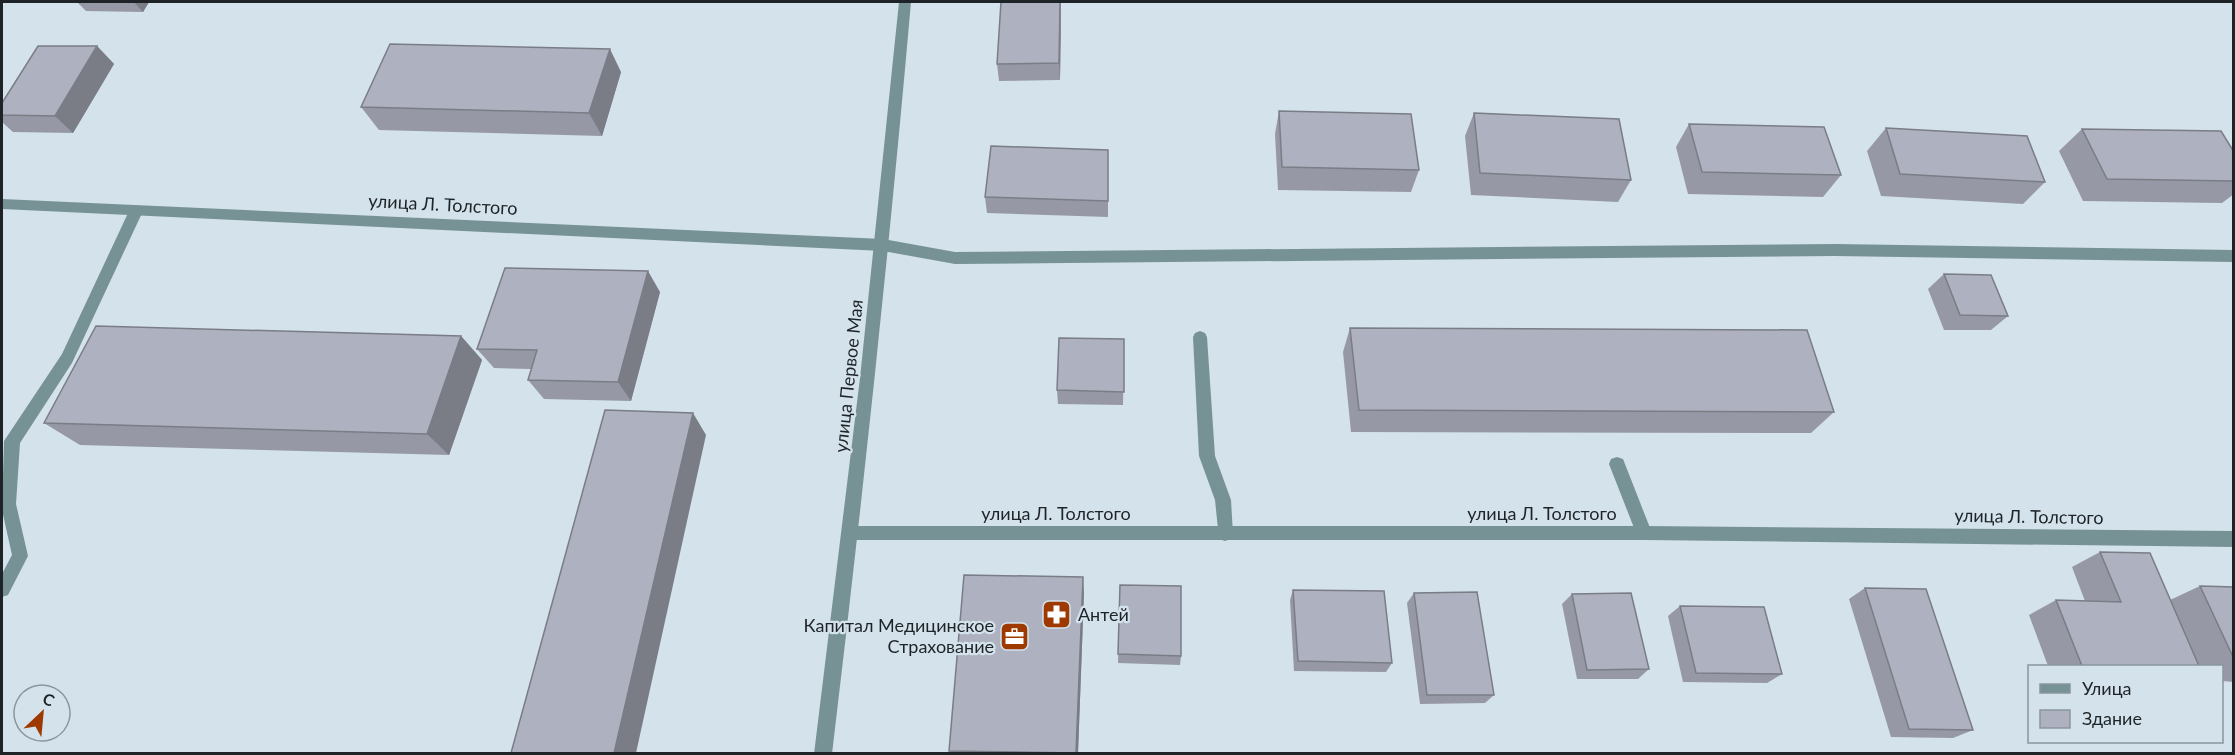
<svg xmlns="http://www.w3.org/2000/svg" width="2235" height="755" viewBox="0 0 2235 755" font-family="Lato,sans-serif">
  <style>
    .lines { fill: none; stroke-linecap: round; stroke-linejoin: round }
    .service { fill: #779294; fill-rule: evenodd }
    .minor { fill: #779294; fill-rule: evenodd }
    .tertiary { fill: #779294; fill-rule: evenodd }
    .wall { fill: #9699a5 }
    .shaded-wall { fill: #7a7d86 }
    .building { fill: #aeb2c0; stroke: #7a7d86; stroke-width: 1.5 }
    .labels { text-anchor: middle; stroke-width: 4.5; stroke-linejoin: round; paint-order: stroke }
    .street-label { font-size: 18px; fill: #1e2327; stroke: #d3e2eb }
    .poi-label { font-size: 18px; fill: #1e2327; stroke: #d3e2eb; text-anchor: start }
  </style>
  <rect width="100%" height="100%" fill="#d3e2eb"/>
  <g class="lines">
    <g class="service">
      <path d="M136 205 143 211 72 363 20 443 16 504 28 556 8 595 2 597V574L12 555 2 510 4 441 62 354 129 211Z"/>
      <path d="M1200 331 1205 333 1207 337 1215 456 1231 500 1233 534 1231 539 1225 541 1219 539 1215 500 1199 456 1193 337 1195 333Z"/>
      <path d="M1617 457 1623 459 1652 533 1650 538 1644 540 1638 538 1609 464 1611 459Z"/>
    </g>
    <g class="minor">
      <path d="M2 199 883 239 955 252 1835 244 2234 250V262L1835 256 955 264 883 251 2 209Z"/>
      <path d="M851 526H1644L2234 531V547L1644 540H851L845 538 843 533 845 528Z"/>
    </g>
    <path class="tertiary" d="M899 2H911C889 253 862 503 832 754H814L860 378Z"/>
  </g>
  <g class="wall">
    <path d="M77 2H149L143 12 86 11Z"/>
    <path d="M1061 2 1060 80 999 81 997 64Z"/>
    <path d="M97 46 114 64 73 133 13 132 2 122V103Z"/>
    <path d="M621 72 602 136 379 130 361 107Z"/>
    <path d="M1279 111 1419 170 1411 192 1278 190 1275 134Z"/>
    <path d="M1474 113 1631 180 1618 202 1471 195 1465 136Z"/>
    <path d="M1689 124 1841 175 1823 197 1688 194 1676 147Z"/>
    <path d="M1886 128 2045 182 2023 204 1881 196 1867 151Z"/>
    <path d="M2082 129 2234 152V194L2222 203 2083 201 2059 151Z"/>
    <path d="M1108 150V217L987 213 985 197Z"/>
    <path d="M1944 274 2008 316 1991 330H1944L1928 289Z"/>
    <path d="M660 292 631 401 544 399 528 380 531 369 494 368 477 349Z"/>
    <path d="M1350 328 1834 412 1811 433 1351 432 1343 352Z"/>
    <path d="M461 336 482 360 449 455 80 445 44 423Z"/>
    <path d="M1124 339 1123 405 1058 404 1057 390Z"/>
    <path d="M2100 552 2170 600 2200 586 2234 587V682L2222 681V666H2048L2029 615 2056 600 2085 601 2072 567Z"/>
    <path d="M1120 585 1181 656 1180 665 1118 663Z"/>
    <path d="M1865 588 1973 730 1953 738 1891 737 1849 599Z"/>
    <path d="M1293 590 1392 663 1386 672 1294 671 1290 600Z"/>
    <path d="M1084 592 1078 753H950L949 751Z"/>
    <path d="M1414 593 1494 695 1485 703 1420 704 1407 603Z"/>
    <path d="M1572 594 1649 669 1638 679H1577L1562 604Z"/>
    <path d="M1680 606 1782 674 1767 683 1683 682 1668 616Z"/>
  </g>
  <g class="shaded-wall">
    <path d="M134 2H149L143 12Z"/>
    <path d="M1061 2V13L1060 80 1059 63Z"/>
    <path d="M97 46 114 64 73 133 55 116Z"/>
    <path d="M610 49 621 72 602 136 589 113Z"/>
    <path d="M648 271 660 292 631 401 618 382Z"/>
    <path d="M461 336 482 360 449 455 427 434Z"/>
    <path d="M693 413 706 435 636 753H614Z"/>
    <path d="M1083 577 1084 592 1078 753H1076Z"/>
  </g>
  <g class="building">
    <path d="M1001 2H1060L1059 63 997 64Z"/>
    <path d="M390 44 610 49 589 113 361 107Z"/>
    <path d="M38 46H97L55 116 2 115V103Z"/>
    <path d="M1279 111 1411 114 1419 170 1282 167Z"/>
    <path d="M1474 113 1619 119 1631 180 1480 173Z"/>
    <path d="M1689 124 1824 127 1841 175 1702 172Z"/>
    <path d="M1886 128 2027 136 2045 182 1900 174Z"/>
    <path d="M2082 129 2221 131 2234 152V181L2107 179Z"/>
    <path d="M991 146 1108 150V201L985 197Z"/>
    <path d="M505 268 648 271 618 382 528 380 537 350 477 349Z"/>
    <path d="M1944 274 1991 275 2008 316 1960 315Z"/>
    <path d="M96 326 461 336 427 434 44 423Z"/>
    <path d="M1350 328 1807 330 1834 412 1359 410Z"/>
    <path d="M1059 338 1124 339V392L1057 390Z"/>
    <path d="M605 410 693 413 614 753H511Z"/>
    <path d="M2100 552 2150 553 2199 666H2082L2056 600 2121 602Z"/>
    <path d="M964 575 1083 577 1076 753 949 751Z"/>
    <path d="M1120 585 1181 586V656L1118 654Z"/>
    <path d="M2200 586 2234 587V659Z"/>
    <path d="M1865 588 1926 589 1973 730 1909 729Z"/>
    <path d="M1293 590 1384 591 1392 663 1298 661Z"/>
    <path d="M1477 592 1494 695H1427L1414 593Z"/>
    <path d="M1631 593 1649 669 1587 670 1572 594Z"/>
    <path d="M1680 606 1764 607 1782 674 1696 673Z"/>
  </g>
  <defs>
    <symbol id="pharmacy-square" viewBox="-11 -11 22 22"><rect x="-9" y="-9" width="18" height="18" rx="4" fill="#9e3a00" stroke="#d3e2eb"/><path d="M-2-6h4v4h4v4h-4v4h-4v-4h-4v-4h4Z" fill="#fff"/></symbol>
    <symbol id="office-square" viewBox="-11 -11 22 22"><rect x="-9" y="-9" width="18" height="18" rx="4" fill="#9e3a00" stroke="#d3e2eb"/><path d="M-6-3h4V-5.5h4V-3h4V5H-6ZM-1-4.5V-3h2v-1.5ZM-6 0V1H6V0Z" fill="#fff"/></symbol>
  </defs>
  <g fill-rule="evenodd">
    <use href="#pharmacy-square" x="1040" y="598" width="33" height="33"/>
    <use href="#office-square" x="998" y="620" width="33" height="33"/>
  </g>
  <g class="labels">
    <g class="street-label">
      <text transform="translate(443 205) rotate(3)" y="6">улица Л. Толстого</text>
      <text transform="translate(849 376) rotate(-84)" y="6">улица Первое Мая</text>
      <text x="1056" y="520">улица Л. Толстого</text>
      <text x="1542" y="520">улица Л. Толстого</text>
      <text transform="translate(2029 517) rotate(1)" y="6">улица Л. Толстого</text>
    </g>
    <g class="poi-label">
      <text x="1078" y="621">Антей</text>
      <text x="994" y="632" text-anchor="end">Капитал Медицинское<tspan x="994" dy="21">Страхование</tspan></text>
    </g>
  </g>
  <rect width="2235" height="755" fill="none" stroke="#1e2327" stroke-width="6"/>
  <rect x="2028" y="665" width="195" height="78" fill="#d3e2eb" stroke="#8b969d" stroke-width="1.5"/>
  <rect x="2040" y="684" width="30" height="9" fill="#779294" stroke="#8b969d" stroke-width="1.5"/>
  <text x="2082" y="695" font-size="18" fill="#1e2327">Улица</text>
  <rect x="2040" y="710" width="30" height="18" fill="#aeb2c0" stroke="#8b969d" stroke-width="1.5"/>
  <text x="2082" y="725" font-size="18" fill="#1e2327">Здание</text>
  <g transform="translate(42 713) rotate(26)"><circle r="28" fill="#d3e2eb" stroke="#8b969d" stroke-width="1.5"/>
  <path d="M0-4.5L10 22L0 15L-10 22Z" fill="#9e3a00"/>
  <text y="-9" font-size="16" font-weight="bold" text-anchor="middle" fill="#1e2327">С</text>
  </g>
</svg>
